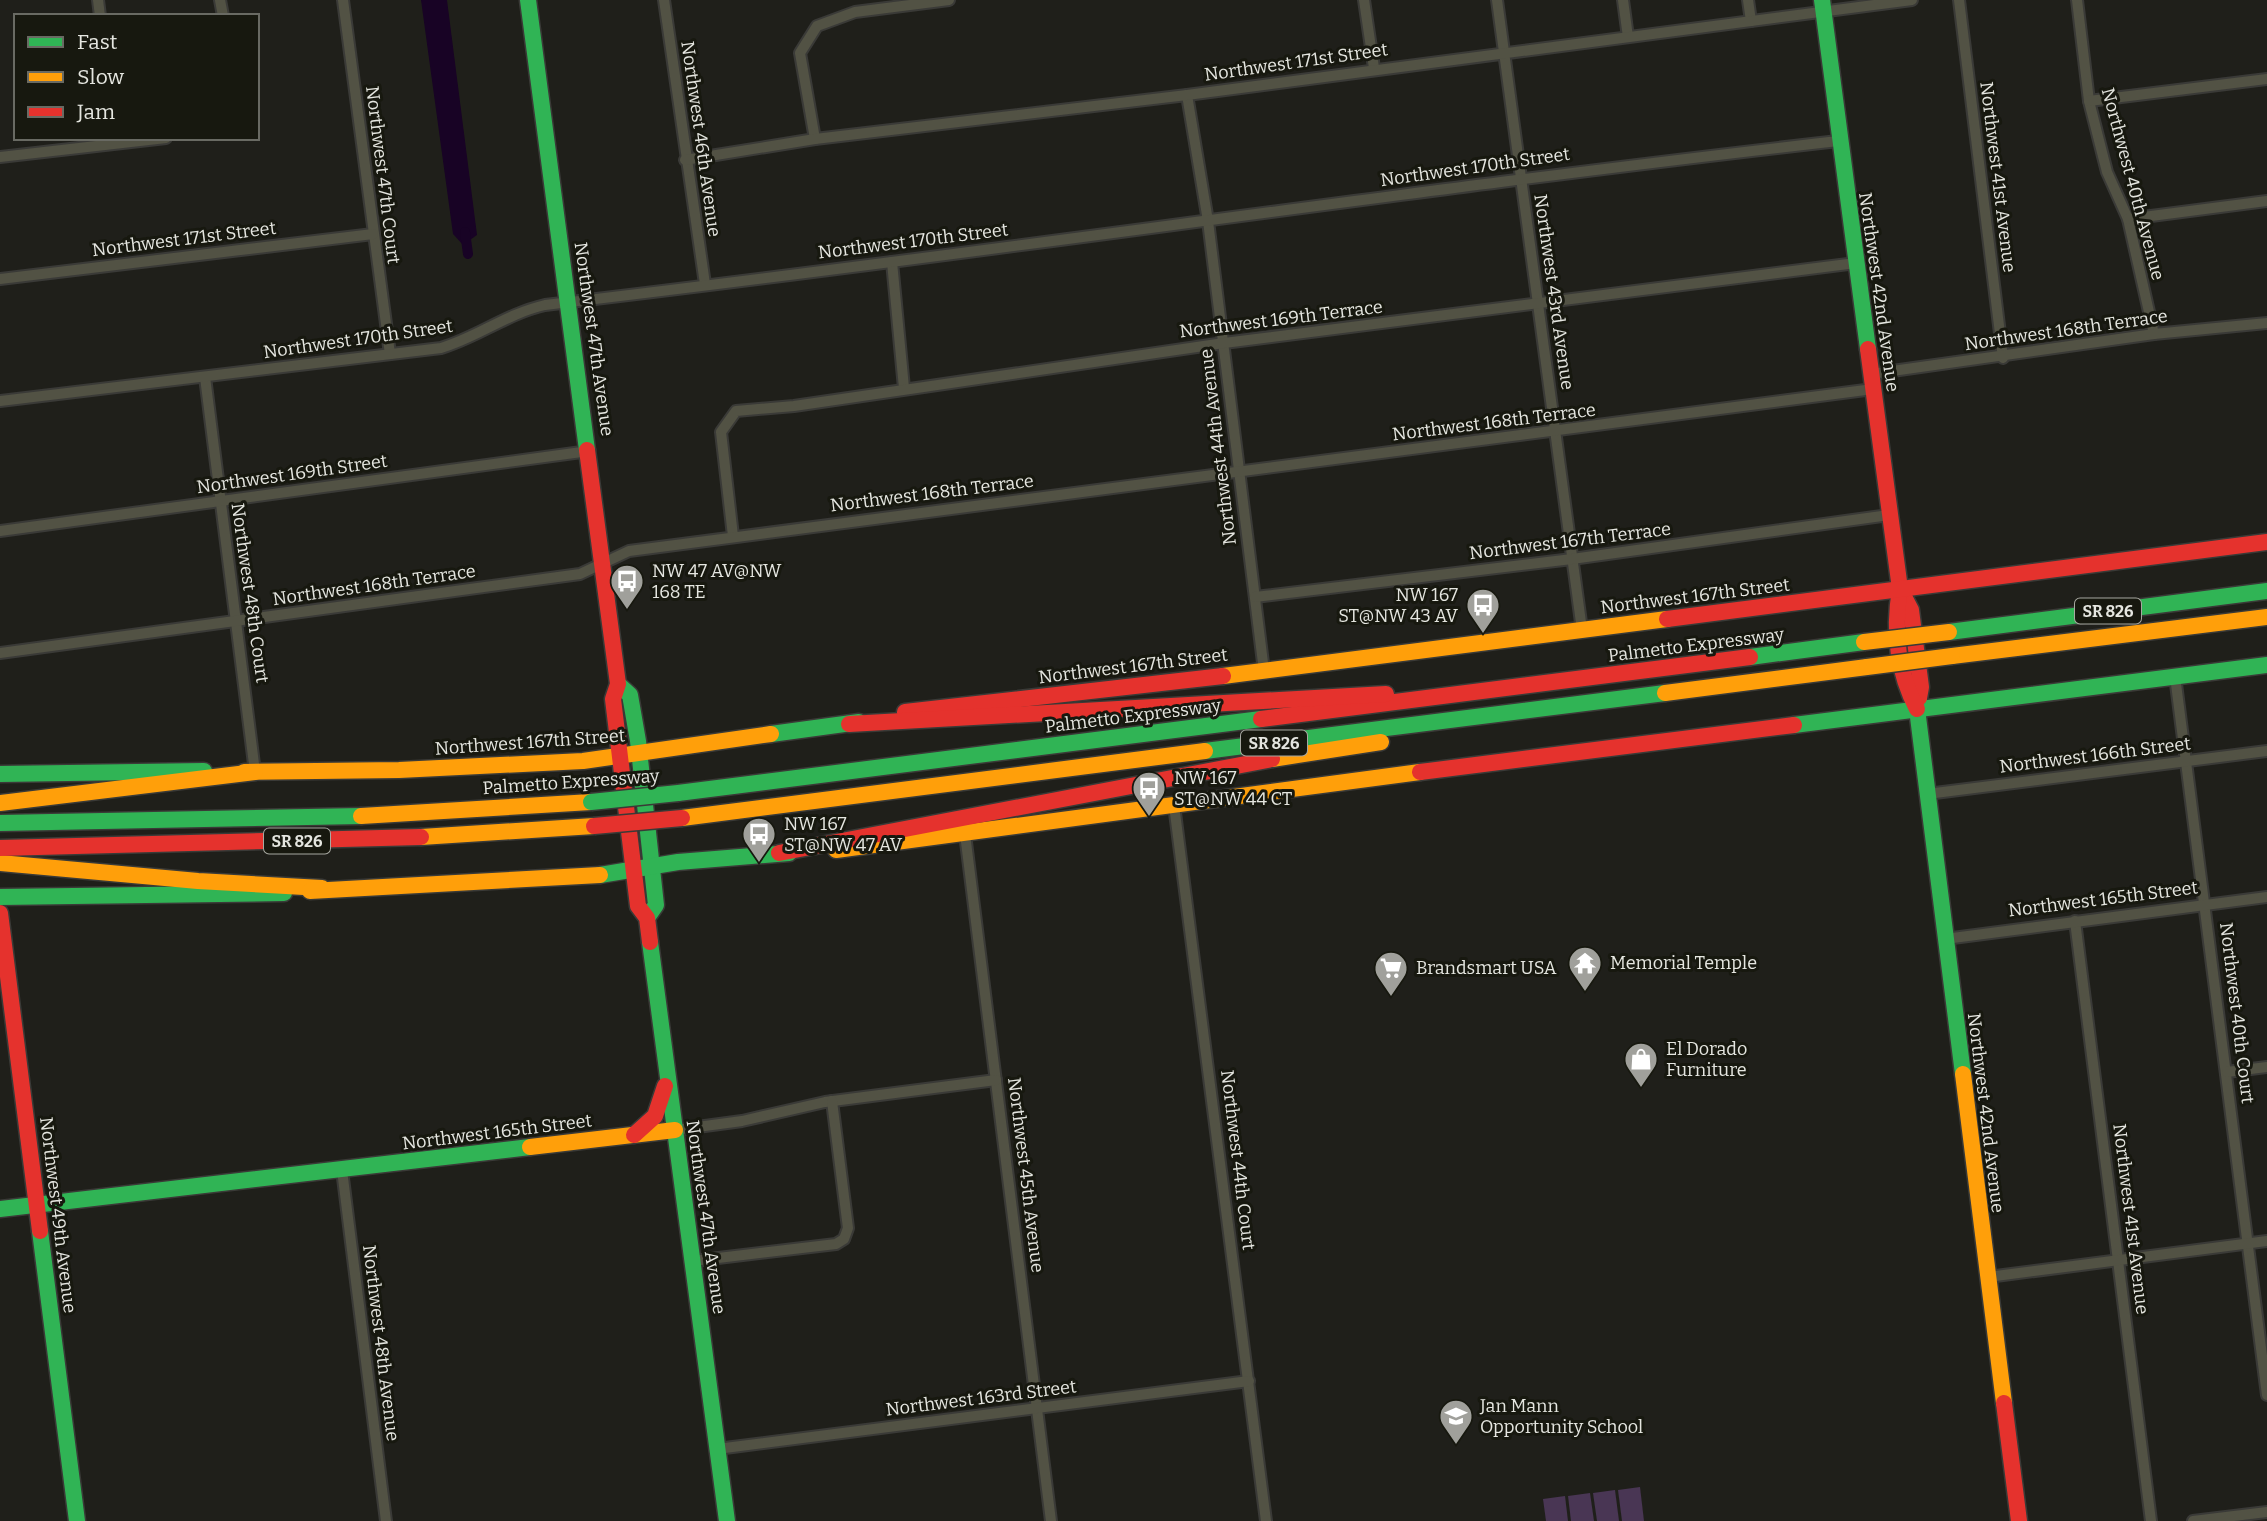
<svg xmlns="http://www.w3.org/2000/svg" width="2267" height="1521" viewBox="0 0 2267 1521" font-family="Bitter,serif">
  <style>
    .green { fill: #493654 }
    .water { fill: #180325 }
    .lines { fill: none; stroke-linecap: round; stroke-linejoin: round }
    .canal { stroke: #180325; stroke-width: 10 }
    .street-casing { stroke: #3a3a37; stroke-width: 14 }
    .fast-casing { stroke: #3a3a37; stroke-width: 19 }
    .slow-casing { stroke: #3a3a37; stroke-width: 19 }
    .jam-casing { stroke: #3a3a37; stroke-width: 19 }
    .street { stroke: #525244; stroke-width: 10 }
    .fast { stroke: #30b455; stroke-width: 16 }
    .slow { stroke: #ff9f0a; stroke-width: 16 }
    .jam { stroke: #e5322d; stroke-width: 16 }
    .fast-bridge-casing { stroke: #3a3a37; stroke-width: 19; stroke-linecap: butt }
    .slow-bridge-casing { stroke: #3a3a37; stroke-width: 19; stroke-linecap: butt }
    .jam-bridge-casing { stroke: #3a3a37; stroke-width: 19; stroke-linecap: butt }
    .fast-bridge { stroke: #30b455; stroke-width: 16 }
    .slow-bridge { stroke: #ff9f0a; stroke-width: 16 }
    .jam-bridge { stroke: #e5322d; stroke-width: 16 }
    .labels { text-anchor: middle; stroke-width: 6; stroke-linejoin: round; paint-order: stroke }
    .shield { fill: #17180f; stroke: #a7a8a1; stroke-width: 2 }
    .shield-label { font-size: 16px; font-weight: bold; fill: #e5e6e0 }
    .street-label { font-size: 18px; fill: #e5e6e0; stroke: #17180f }
    .poi-label { font-size: 18px; fill: #e5e6e0; stroke: #17180f; text-anchor: start }
  </style>
  <rect width="100%" height="100%" fill="#1f1f1a"/>
  <g class="green">
    <path d="M1640 1487 1644 1521H1622L1618 1490Z"/>
    <path d="M1615 1490 1619 1521H1597L1593 1493Z"/>
    <path d="M1590 1493 1594 1521H1571L1568 1496Z"/>
    <path d="M1565 1496 1568 1521H1546L1543 1499Z"/>
  </g>
  <path class="water" d="M421 0H447L477 235 463 245 453 234Z"/>
  <g class="lines">
    <path class="canal" d="M465 232 468 254"/>
    <defs>
      <g id="street">
        <path d="M98 0 100 16"/>
        <path d="M220 0 223 16"/>
        <path d="M343 0 390 354"/>
        <path d="M664 0 705 284"/>
        <path d="M1364 0 1374 68"/>
        <path d="M1497 0 1582 630"/>
        <path d="M1623 0 1628 37"/>
        <path d="M1748 0 1751 21"/>
        <path d="M1959 0 2003 358"/>
        <path d="M2077 0 2089 101 2107 172 2128 219 2154 334"/>
        <path d="M1187 95 1208 221 1264 671"/>
        <path d="M2089 101 2267 79"/>
        <path d="M815 139 800 53 817 26 855 12 949 0"/>
        <path d="M0 157 166 138"/>
        <path d="M685 160 815 139 1187 95 1912 0"/>
        <path d="M2128 219 2267 201"/>
        <path d="M892 262 904 388"/>
        <path d="M0 279 373 234"/>
        <path d="M1871 374 2154 334 2267 323"/>
        <path d="M205 377 255 772"/>
        <path d="M0 401 441 348C478 337 506 314 545 305 976 255 1406 190 1838 141"/>
        <path d="M0 531 589 451"/>
        <path d="M733 536 721 432 736 411 794 406 1224 343 1856 263"/>
        <path d="M1255 597 1572 559 1889 515"/>
        <path d="M0 653 580 574 629 551 1873 389"/>
        <path d="M2175 676 2267 1395"/>
        <path d="M1927 794 2267 751"/>
        <path d="M1174 805 1266 1521"/>
        <path d="M965 834 1051 1521"/>
        <path d="M2075 921 2151 1521"/>
        <path d="M1945 939 2267 897"/>
        <path d="M2227 1072 2267 1067"/>
        <path d="M675 1130 742 1121 825 1102 996 1080"/>
        <path d="M342 1170 386 1521"/>
        <path d="M693 1261 836 1244 844 1239 848 1228 832 1101"/>
        <path d="M1988 1277 2267 1241"/>
        <path d="M717 1449 1249 1381"/>
        <path d="M2193 1521 2267 1512"/>
      </g>
      <g id="fast">
        <path d="M528 0 587 450"/>
        <path d="M1822 0 1868 349"/>
        <path d="M1949 632 2267 591"/>
        <path d="M1750 657 1864 642"/>
        <path d="M618 684 630 695 638 741 656 905 647 918"/>
        <path d="M1919 698 1917 709 1963 1074"/>
        <path d="M1794 725 2267 665"/>
        <path d="M771 734 859 722"/>
        <path d="M1205 751 1665 693"/>
        <path d="M0 774 204 771"/>
        <path d="M678 793 1261 719"/>
        <path d="M0 823 361 816"/>
        <path d="M600 875 678 862 789 853"/>
        <path d="M0 897 284 893"/>
        <path d="M650 942 727 1521"/>
        <path d="M0 1209 530 1147"/>
        <path d="M40 1231 77 1521"/>
      </g>
      <g id="slow">
        <path d="M1952 656 2267 617"/>
        <path d="M1223 676 1667 619"/>
        <path d="M1665 693 1867 667"/>
        <path d="M1272 759 1381 742"/>
        <path d="M244 772 399 770 583 761 771 734"/>
        <path d="M0 803 255 772"/>
        <path d="M361 816 591 802"/>
        <path d="M682 818 1205 751"/>
        <path d="M421 837 594 826"/>
        <path d="M836 850 1420 772"/>
        <path d="M0 863 198 881 322 888"/>
        <path d="M310 891 600 875"/>
        <path d="M1963 1074 2004 1403"/>
        <path d="M530 1147 675 1130"/>
      </g>
      <g id="jam">
        <path d="M1868 349 1900 589 1911 610 1921 687 1919 698"/>
        <path d="M587 450 618 684 613 699 638 906 647 918 650 942"/>
        <path d="M1900 589C1893 631 1897 671 1917 709"/>
        <path d="M1667 619 2267 542"/>
        <path d="M905 712 1223 676"/>
        <path d="M1261 719 1750 657"/>
        <path d="M849 724 1386 694"/>
        <path d="M1420 772 1794 725"/>
        <path d="M0 848 421 837"/>
        <path d="M779 853 1272 759"/>
        <path d="M0 913 40 1231"/>
        <path d="M634 1135 655 1116 665 1086"/>
        <path d="M2004 1403 2019 1521"/>
      </g>
    </defs>
    <use href="#street" class="street-casing"/>
    <use href="#fast" class="fast-casing"/>
    <use href="#slow" class="slow-casing"/>
    <use href="#jam" class="jam-casing"/>
    <use href="#street" class="street"/>
    <use href="#fast" class="fast"/>
    <use href="#slow" class="slow"/>
    <use href="#jam" class="jam"/>
    <defs>
      <path id="fast-bridge" d="M591 802 678 793"/>
      <g id="slow-bridge">
        <path d="M1864 642 1949 632"/>
        <path d="M1867 667 1952 656"/>
      </g>
      <path id="jam-bridge" d="M594 826 682 818"/>
    </defs>
    <use href="#fast-bridge" class="fast-bridge-casing"/>
    <use href="#slow-bridge" class="slow-bridge-casing"/>
    <use href="#jam-bridge" class="jam-bridge-casing"/>
    <use href="#fast-bridge" class="fast-bridge"/>
    <use href="#slow-bridge" class="slow-bridge"/>
    <use href="#jam-bridge" class="jam-bridge"/>
  </g>
  <defs>
    <symbol id="bus-pin" viewBox="-11 -11 22 30"><path d="M0 17L-7.5 6A9.5 9.5 0 1 1 7.5 6Z" fill="#a0a09b" stroke="#17180f"/><path d="M-5-6H5V4H4V6H2V4H-2V6H-4V4H-5ZM-3.5-4V0h7V-4ZM-3.5 1.2v1.5H-2V1.2ZM2 1.2v1.5H3.5V1.2Z" fill="#fff"/></symbol>
    <symbol id="temple-pin" viewBox="-11 -11 22 30"><path d="M0 17L-7.5 6A9.5 9.5 0 1 1 7.5 6Z" fill="#a0a09b" stroke="#17180f"/><path d="M0-6L5-2H3V0L6.5 2.5H4V6H1.5V3h-3V6H-4V2.5H-6.5L-3 0V-2H-5Z" fill="#fff"/></symbol>
    <symbol id="supermarket-pin" viewBox="-11 -11 22 30"><path d="M0 17L-7.5 6A9.5 9.5 0 1 1 7.5 6Z" fill="#a0a09b" stroke="#17180f"/><path d="M-6-5.5h2.5l.6 2H6L4.5 2H-2.5L-4.4-4H-6ZM-1.5 3.2a1.3 1.3 0 1 0 .1 0ZM3 3.2a1.3 1.3 0 1 0 .1 0Z" fill="#fff"/></symbol>
    <symbol id="shop-pin" viewBox="-11 -11 22 30"><path d="M0 17L-7.5 6A9.5 9.5 0 1 1 7.5 6Z" fill="#a0a09b" stroke="#17180f"/><path d="M-5-2.5h2.3a2.7 3.5 0 0 1 5.4 0H5L5.5 6h-11ZM-1.5-2.5h3a1.5 2.3 0 0 0-3 0Z" fill="#fff"/></symbol>
    <symbol id="school-pin" viewBox="-11 -11 22 30"><path d="M0 17L-7.5 6A9.5 9.5 0 1 1 7.5 6Z" fill="#a0a09b" stroke="#17180f"/><path d="M0-5L7-2L0 1L-7-2ZM-4 1L0 2.5L4 1V4Q0 6-4 4Z" fill="#fff"/></symbol>
  </defs>
  <g fill-rule="evenodd">
    <use href="#bus-pin" x="608" y="562" width="38" height="52"/>
    <use href="#bus-pin" x="1464" y="586" width="38" height="52"/>
    <use href="#bus-pin" x="1130" y="769" width="38" height="52"/>
    <use href="#bus-pin" x="740" y="815" width="38" height="52"/>
    <use href="#temple-pin" x="1566" y="944" width="38" height="52"/>
    <use href="#supermarket-pin" x="1372" y="949" width="38" height="52"/>
    <use href="#shop-pin" x="1622" y="1040" width="38" height="52"/>
    <use href="#school-pin" x="1437" y="1397" width="38" height="52"/>
  </g>
  <g class="labels">
    <g class="shield">
      <rect x="2075" y="598.5" width="66" height="25" rx="5"/>
      <rect x="1241" y="730.5" width="66" height="25" rx="5"/>
      <rect x="264" y="828.5" width="66" height="25" rx="5"/>
    </g>
    <g class="shield-label">
      <text x="2108" y="617">SR 826</text>
      <text x="1274" y="749">SR 826</text>
      <text x="297" y="847">SR 826</text>
    </g>
    <g class="street-label">
      <text transform="translate(1296 62) rotate(-8)" y="6">Northwest 171st Street</text>
      <text transform="translate(701 139) rotate(82)" y="6">Northwest 46th Avenue</text>
      <text transform="translate(1475 167) rotate(-8)" y="6">Northwest 170th Street</text>
      <text transform="translate(383 175) rotate(83)" y="6">Northwest 47th Court</text>
      <text transform="translate(1998 177) rotate(83)" y="6">Northwest 41st Avenue</text>
      <text transform="translate(2133 184) rotate(75)" y="6">Northwest 40th Avenue</text>
      <text transform="translate(184 239) rotate(-7)" y="6">Northwest 171st Street</text>
      <text transform="translate(913 241) rotate(-7)" y="6">Northwest 170th Street</text>
      <text transform="translate(1554 292) rotate(82)" y="6">Northwest 43rd Avenue</text>
      <text transform="translate(1879 292) rotate(82)" y="6">Northwest 42nd Avenue</text>
      <text transform="translate(1281 319) rotate(-7)" y="6">Northwest 169th Terrace</text>
      <text transform="translate(2066 330) rotate(-8)" y="6">Northwest 168th Terrace</text>
      <text transform="translate(358 339) rotate(-8)" y="6">Northwest 170th Street</text>
      <text transform="translate(594 339) rotate(82)" y="6">Northwest 47th Avenue</text>
      <text transform="translate(1494 422) rotate(-7)" y="6">Northwest 168th Terrace</text>
      <text transform="translate(1218 447) rotate(-97)" y="6">Northwest 44th Avenue</text>
      <text transform="translate(292 474) rotate(-8)" y="6">Northwest 169th Street</text>
      <text transform="translate(932 493) rotate(-7)" y="6">Northwest 168th Terrace</text>
      <text transform="translate(1570 541) rotate(-7)" y="6">Northwest 167th Terrace</text>
      <text transform="translate(374 585) rotate(-8)" y="6">Northwest 168th Terrace</text>
      <text transform="translate(250 593) rotate(82)" y="6">Northwest 48th Court</text>
      <text transform="translate(1695 596) rotate(-7)" y="6">Northwest 167th Street</text>
      <text transform="translate(1696 645) rotate(-7)" y="6">Palmetto Expressway</text>
      <text transform="translate(1133 666) rotate(-7)" y="6">Northwest 167th Street</text>
      <text transform="translate(1133 716) rotate(-7)" y="6">Palmetto Expressway</text>
      <text transform="translate(530 742) rotate(-4)" y="6">Northwest 167th Street</text>
      <text transform="translate(2095 755) rotate(-7)" y="6">Northwest 166th Street</text>
      <text transform="translate(571 782) rotate(-4)" y="6">Palmetto Expressway</text>
      <text transform="translate(2103 899) rotate(-7)" y="6">Northwest 165th Street</text>
      <text transform="translate(2237 1013) rotate(83)" y="6">Northwest 40th Court</text>
      <text transform="translate(1986 1113) rotate(83)" y="6">Northwest 42nd Avenue</text>
      <text transform="translate(497 1132) rotate(-7)" y="6">Northwest 165th Street</text>
      <text transform="translate(1238 1160) rotate(83)" y="6">Northwest 44th Court</text>
      <text transform="translate(1026 1175) rotate(83)" y="6">Northwest 45th Avenue</text>
      <text transform="translate(58 1215) rotate(83)" y="6">Northwest 49th Avenue</text>
      <text transform="translate(706 1217) rotate(82)" y="6">Northwest 47th Avenue</text>
      <text transform="translate(2131 1219) rotate(83)" y="6">Northwest 41st Avenue</text>
      <text transform="translate(381 1343) rotate(83)" y="6">Northwest 48th Avenue</text>
      <text transform="translate(981 1398) rotate(-7)" y="6">Northwest 163rd Street</text>
    </g>
    <g class="poi-label">
      <text x="652" y="577">NW 47 AV@NW<tspan x="652" dy="21">168 TE</tspan></text>
      <text x="1458" y="601" text-anchor="end">NW 167<tspan x="1458" dy="21">ST@NW 43 AV</tspan></text>
      <text x="1174" y="784">NW 167<tspan x="1174" dy="21">ST@NW 44 CT</tspan></text>
      <text x="784" y="830">NW 167<tspan x="784" dy="21">ST@NW 47 AV</tspan></text>
      <text x="1610" y="969">Memorial Temple</text>
      <text x="1416" y="974">Brandsmart USA</text>
      <text x="1666" y="1055">El Dorado<tspan x="1666" dy="21">Furniture</tspan></text>
      <text x="1480" y="1412">Jan Mann<tspan x="1480" dy="21">Opportunity School</tspan></text>
    </g>
  </g>
  <rect x="14" y="14" width="245" height="126" fill="#17180f" stroke="#696a63" stroke-width="2"/>
  <rect x="28" y="37" width="35" height="10" fill="#30b455" stroke="#696a63" stroke-width="2"/>
  <text x="77" y="49" font-size="21" fill="#e5e6e0">Fast</text>
  <rect x="28" y="72" width="35" height="10" fill="#ff9f0a" stroke="#696a63" stroke-width="2"/>
  <text x="77" y="84" font-size="21" fill="#e5e6e0">Slow</text>
  <rect x="28" y="107" width="35" height="10" fill="#e5322d" stroke="#696a63" stroke-width="2"/>
  <text x="77" y="119" font-size="21" fill="#e5e6e0">Jam</text>
</svg>
